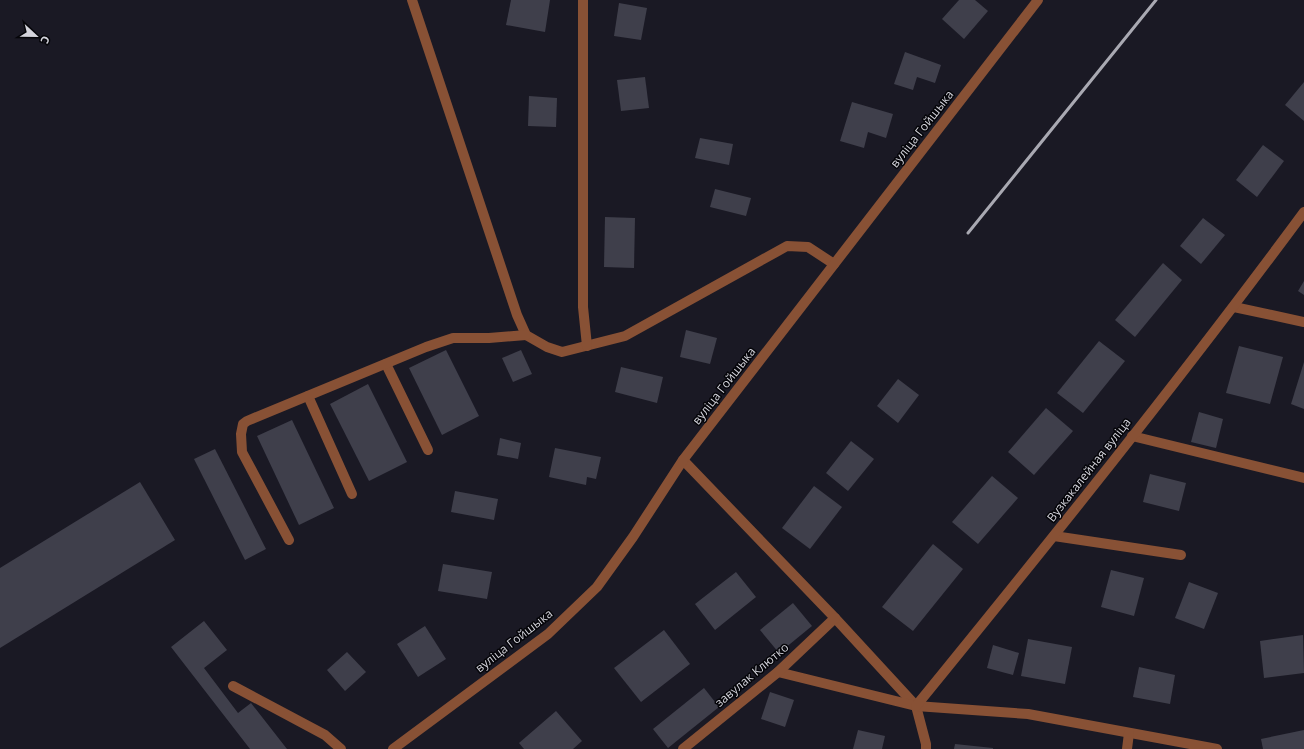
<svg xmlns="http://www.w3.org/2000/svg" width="1304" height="749" viewBox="0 0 1304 749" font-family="'Open Sans',sans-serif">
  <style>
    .building { fill: #3f3f4b }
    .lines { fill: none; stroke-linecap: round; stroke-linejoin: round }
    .minor { stroke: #885135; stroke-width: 10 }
    .rail { stroke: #a9a9b2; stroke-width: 3 }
    .labels { text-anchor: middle; stroke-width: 3; stroke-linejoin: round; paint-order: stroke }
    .street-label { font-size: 12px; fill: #d4d4dc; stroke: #050509 }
  </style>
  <rect width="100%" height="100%" fill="#1a1924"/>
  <g class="building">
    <path d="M511 0H550L545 32 506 25Z"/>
    <path d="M959 0H975L988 11 964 39 942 19Z"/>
    <path d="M619 3 647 8 641 40 614 36Z"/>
    <path d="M905 52 941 65 935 83 917 77 913 90 894 84Z"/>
    <path d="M645 77 649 108 621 111 617 80Z"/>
    <path d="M1304 82V121L1285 105Z"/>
    <path d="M529 96 557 98 556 127 528 126Z"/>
    <path d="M852 102 893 114 886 138 868 132 864 148 840 141Z"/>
    <path d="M700 138 733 144 729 165 695 158Z"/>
    <path d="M1263 145 1284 161 1257 197 1236 180Z"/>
    <path d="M715 189 751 198 746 216 710 207Z"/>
    <path d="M605 217 635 218 634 268 604 267Z"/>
    <path d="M1203 218 1225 235 1201 264 1180 246Z"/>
    <path d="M1163 263 1182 280 1135 337 1115 320Z"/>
    <path d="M1304 281V295L1298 291Z"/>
    <path d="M686 330 717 338 710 364 680 357Z"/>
    <path d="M1099 341 1125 361 1083 413 1057 393Z"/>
    <path d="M1239 346 1283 357 1270 404 1226 393Z"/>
    <path d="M446 350 479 416 442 435 409 368Z"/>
    <path d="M521 350 532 374 513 382 502 358Z"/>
    <path d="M1304 362V409L1291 404Z"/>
    <path d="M621 367 663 377 657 403 615 392Z"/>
    <path d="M898 379 919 395 898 423 877 406Z"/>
    <path d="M368 384 407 462 369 481 330 404Z"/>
    <path d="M1046 408 1073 431 1034 475 1008 452Z"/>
    <path d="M1199 412 1223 419 1216 448 1191 442Z"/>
    <path d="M292 420 334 508 299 525 257 436Z"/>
    <path d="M500 438 521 443 518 459 497 455Z"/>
    <path d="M851 441 874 459 848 491 826 473Z"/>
    <path d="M555 448 601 457 596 479 587 477 586 485 549 477Z"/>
    <path d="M215 449 266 549 245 560 194 459Z"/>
    <path d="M1150 474 1186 483 1179 511 1143 502Z"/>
    <path d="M992 476 1018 498 978 544 952 522Z"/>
    <path d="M140 482 175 540 0 648V568Z"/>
    <path d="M814 486 842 507 810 549 782 528Z"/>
    <path d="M455 491 498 499 494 520 451 512Z"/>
    <path d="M933 544 963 569 913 631 882 607Z"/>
    <path d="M443 564 492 572 487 599 438 591Z"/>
    <path d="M1111 570 1144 578 1134 616 1101 607Z"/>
    <path d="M736 572 756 597 715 630 695 604Z"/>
    <path d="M1189 582 1218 593 1204 629 1175 618Z"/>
    <path d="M793 603 812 626 779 653 760 630Z"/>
    <path d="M204 621 227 650 204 668 238 713 251 703 287 749H250L171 647Z"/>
    <path d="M425 626 446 659 418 677 397 644Z"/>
    <path d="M664 630 690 664 641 702 614 668Z"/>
    <path d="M1303 635 1304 673 1264 678 1260 641Z"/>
    <path d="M1028 639 1072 647 1065 684 1021 676Z"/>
    <path d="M993 645 1019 653 1013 675 987 668Z"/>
    <path d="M347 652 366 672 345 691 327 670Z"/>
    <path d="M1139 667 1175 675 1170 704 1133 697Z"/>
    <path d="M704 688 719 707 668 748 653 729Z"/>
    <path d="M770 692 794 700 785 727 761 719Z"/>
    <path d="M556 711 582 741 573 749H524L519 743Z"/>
    <path d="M858 730 885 736 882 749H853Z"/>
    <path d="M1304 730V749H1263L1261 739Z"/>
    <path d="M955 744 993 748V749H954Z"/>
  </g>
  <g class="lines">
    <g class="minor">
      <path d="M412 0 517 315 526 335 547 347 562 352 625 336 787 246 808 247 834 264"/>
      <path d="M583 0V307L587 346"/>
      <path d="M1234 307 1304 322"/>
      <path d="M386 364 428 450"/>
      <path d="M308 396 352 494"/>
      <path d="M1132 436 1304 478"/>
      <path d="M683 460 835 618 916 706 926 744V749"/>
      <path d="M1054 536 1181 555"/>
      <path d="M289 540 242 452 241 434 243 424 247 421 426 347 453 338H489L526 335"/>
      <path d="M778 672 916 706 1028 714 1217 749"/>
      <path d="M233 686 325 735 341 749"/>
      <path d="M916 706C1048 544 1180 380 1304 212"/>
      <path d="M393 749 548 634 597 587 633 537 683 460 1038 0"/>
      <path d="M683 749 778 672 835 618"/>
      <path d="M1127 749 1129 733"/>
    </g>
    <path class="rail" d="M968 233 1156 0"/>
  </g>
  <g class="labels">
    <g class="street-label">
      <text transform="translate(922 129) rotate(-52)" y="4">вуліца Гойшыка</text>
      <text transform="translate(724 386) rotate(-52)" y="4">вуліца Гойшыка</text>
      <text transform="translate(1089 470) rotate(-52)" y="4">Вузкакалейная вуліца</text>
      <text transform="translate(514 641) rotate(-38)" y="4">вуліца Гойшыка</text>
      <text transform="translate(752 675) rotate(-40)" y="4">завулак Клютко</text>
    </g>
  </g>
  <g transform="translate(36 36) rotate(112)" stroke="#050509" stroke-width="3" paint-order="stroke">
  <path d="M0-3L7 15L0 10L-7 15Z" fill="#d4d4dc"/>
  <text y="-6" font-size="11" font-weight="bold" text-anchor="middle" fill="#d4d4dc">С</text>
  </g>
</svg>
